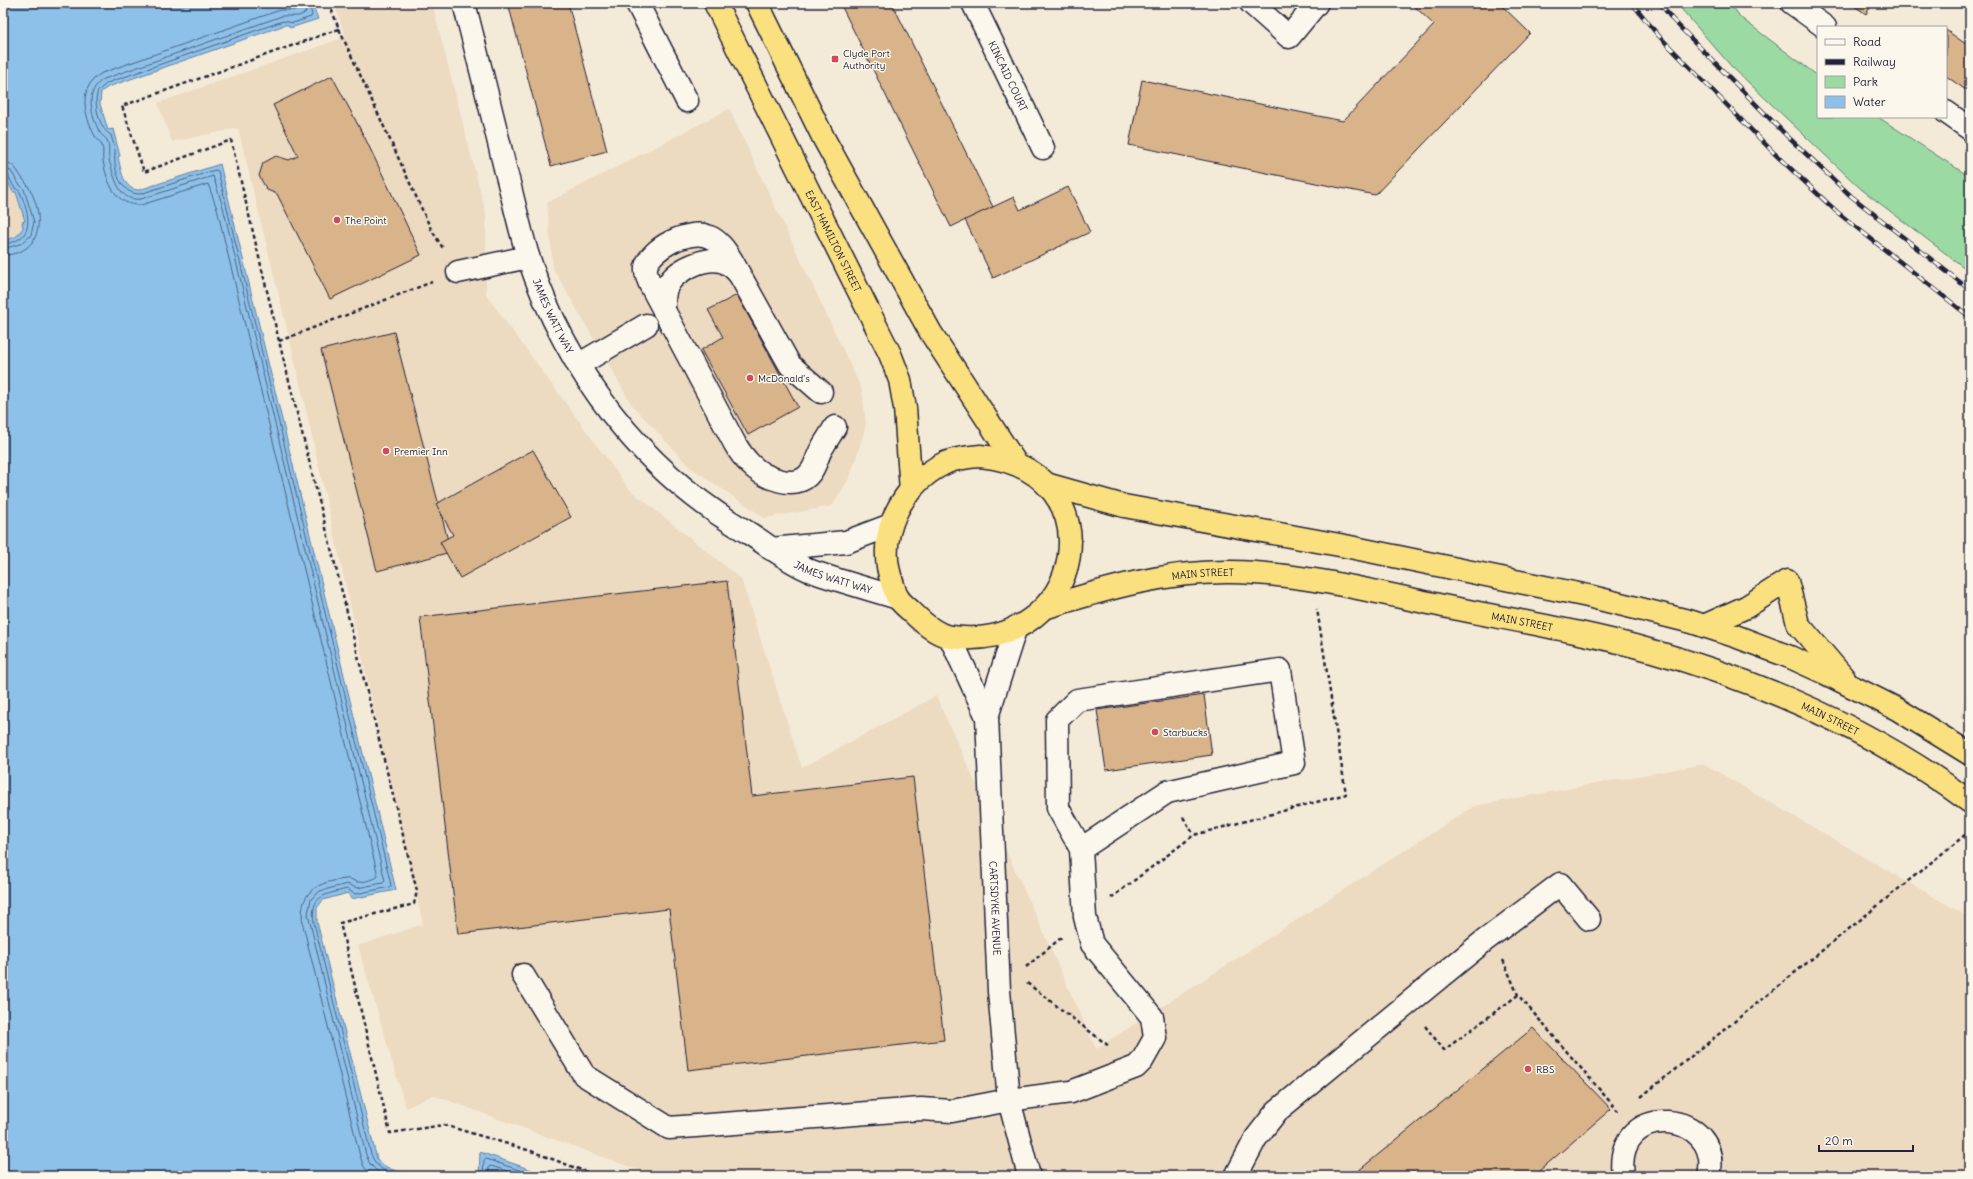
<svg xmlns="http://www.w3.org/2000/svg" width="1973" height="1179" viewBox="0 0 1973 1179" font-family="Delius,sans-serif">
  <style>
    .built { fill: #ecdac1 }
    .green { fill: #9bdba3; stroke: #5e7e6f }
    .water { fill: #8dc1ea; stroke: #6281a4 }
    .lines { fill: none; stroke-linecap: round; stroke-linejoin: round }
    .shore { stroke: #4d6281; stroke-width: 1 }
    .building { fill: #d9b48a; stroke: #22223b }
    .minor-casing { stroke: #22223b; stroke-width: 25 }
    .highway-casing { stroke: #22223b; stroke-width: 25 }
    .path { stroke: #22223b; stroke-width: 2.5; stroke-dasharray: 4 3; stroke-linecap: butt }
    .minor { stroke: #fbf7ec; stroke-width: 22 }
    .highway { stroke: #fbe080; stroke-width: 22 }
    .rail-casing { stroke: #22223b; stroke-width: 4.5 }
    .rail { stroke: #fbf7ec; stroke-width: 3; stroke-dasharray: 9; stroke-linecap: butt }
    .poi-dot { fill: #d1495b; stroke: #fbf7ec; stroke-width: 1.5 }
    .labels { text-anchor: middle; stroke-width: 3; stroke-linejoin: round; paint-order: stroke }
    .poi-label { font-size: 10px; fill: #22223b; stroke: #fbf7ec; text-anchor: start }
    .street-label { font-size: 10px; fill: #22223b; stroke: #fbf7ec }
  </style>
  <rect width="100%" height="100%" fill="#f4ead8"/>
  <filter id="ink" filterUnits="userSpaceOnUse"><feTurbulence type="fractalNoise" baseFrequency=".025" numOctaves="2"/><feDisplacementMap in="SourceGraphic" scale="8" xChannelSelector="R" yChannelSelector="G"/><feConvolveMatrix kernelMatrix="1 2 1 2 8 2 1 2 1" color-interpolation-filters="sRGB"/></filter>
  <g filter="url(#ink)">
    <g class="built">
      <path d="M334 3H432L486 214V295L629 489 741 579 802 768 936 696 1096 1049 1474 806 1704 764 1970 918V1176H655L433 1095 406 1108 358 946 423 924 292 349 238 128 172 142 158 103 346 37Z"/>
      <path d="M729 109 862 390 866 425 850 477 832 506 765 518 690 467 632 405 553 268 547 203Z"/>
      <path d="M3 174 13 193 16 192 25 221 22 222 23 228 20 233 3 240Z"/>
      <path d="M1970 681V725L1960 718Z"/>
    </g>
    <path class="green" d="M1676 3H1730L1741 18 1818 76V117H1878L1970 177V272L1861 189 1731 66Z"/>
    <g class="water">
      <path d="M3 3H312L318 19 290 28 288 25H285L108 87 101 92 100 104 108 130 113 129 120 156 118 157C121 169 123 190 139 190L220 164 396 890 351 899 348 893 323 900 317 908V922L377 1159C391 1176 416 1173 437 1176H3V241L17 236 23 228 22 222 25 221 16 192H13L3 173Z"/>
      <path d="M480 1152 549 1176H479Z"/>
    </g>
    <g class="lines">
      <g class="shore">
        <path d="M298 3 297 10H280L102 73C77 87 84 115 95 136 97 140 101 141 102 146 104 151 102 155 103 161 107 182 115 206 141 205L208 184 217 209 378 876 376 878C371 879 363 883 358 882 353 881 351 878 346 879 315 882 298 893 303 925L360 1156 364 1167 372 1176"/>
        <path d="M304 3 306 12C298 19 291 15 282 16L104 79C84 90 91 116 100 133 102 136 105 137 107 140 110 146 108 152 109 158 109 163 112 168 113 173 118 188 123 201 141 199L213 176 223 207 385 881 383 883 357 888 347 884 320 891 311 899 308 914 366 1155 370 1164 382 1176"/>
        <path d="M309 3 312 15 311 17 293 23 283 21 107 83 98 91C93 103 99 129 111 135 112 140 116 149 115 154 113 169 121 195 140 194L215 170 218 171 391 885 390 887 355 894 347 889C324 895 310 895 314 923L371 1154C376 1169 388 1174 403 1176"/>
        <path d="M3 162C16 163 16 171 23 179 44 205 49 254 3 255"/>
        <path d="M3 168 11 171 18 183 24 189 34 222 31 235 26 240 20 244 3 249"/>
        <path d="M3 173 8 175C10 178 12 185 15 188 19 192 17 187 20 192 30 215 36 241 3 244"/>
        <path d="M483 1176 484 1160 486 1159 537 1176"/>
        <path d="M489 1176V1167L491 1166 523 1176"/>
      </g>
    </g>
    <g class="building">
      <path d="M508 3H568L607 151 551 166Z"/>
      <path d="M840 3H892L993 207 951 227Z"/>
      <path d="M1411 3H1499L1530 33 1375 195 1129 145 1142 80 1343 121 1434 25Z"/>
      <path d="M1850 3H1873L1866 14Z"/>
      <path d="M1946 30 1970 47V93L1946 76Z"/>
      <path d="M332 76 365 138 421 255 330 299 277 194 267 190 259 176 263 163 276 156 289 160 298 156 273 105Z"/>
      <path d="M1068 187 1090 232 993 278 965 220 1014 197 1020 210Z"/>
      <path d="M737 295 798 407 748 435 701 350 723 337 708 310Z"/>
      <path d="M394 332 451 552 377 571 321 350Z"/>
      <path d="M533 450 571 517 460 578 440 542 453 535 436 504Z"/>
      <path d="M727 581 752 796 913 777 944 1040 688 1070 669 909 458 934 420 617Z"/>
      <path d="M1204 695 1212 755 1106 770 1097 710Z"/>
      <path d="M1533 1028 1611 1109 1539 1171 1543 1176H1352Z"/>
    </g>
    <g class="lines">
      <defs>
        <g id="minor">
          <path id="s1" d="M464 3C478 58 492 113 505 168 513 197 519 227 528 256 566 371 642 471 747 532 768 545 788 562 811 571 839 581 869 589 898 598"/>
          <path d="M637 3 687 101"/>
          <path id="s2" d="M973 3 1043 148"/>
          <path d="M1251 3 1289 37 1317 3"/>
          <path d="M1792 3 1825 27"/>
          <path d="M1946 112 1970 129"/>
          <path d="M458 272 528 257"/>
          <path d="M664 311C664 302 663 294 667 286 676 269 706 256 724 262 731 265 735 269 739 274"/>
          <path d="M578 365 646 325"/>
          <path d="M821 392 790 365 732 261C726 251 719 240 707 236 689 229 650 248 646 267 645 273 648 279 650 284L735 444C739 451 744 458 750 464 763 477 796 492 810 473 816 466 817 456 822 448 826 441 831 434 835 427"/>
          <path d="M771 549 846 542 891 525"/>
          <path id="s3" d="M1016 627 987 717 999 991 1009 1100 1029 1176"/>
          <path d="M950 637 987 717"/>
          <path d="M523 975 584 1075 669 1128 921 1109 952 1111 1009 1100 1071 1092 1136 1067 1142 1061 1155 1038 1152 1017 1092 944 1085 917 1081 849 1167 792 1294 763 1280 670 1077 700 1057 720 1058 808 1081 849"/>
          <path d="M1236 1176 1256 1138 1277 1111 1484 941 1560 884 1589 919"/>
          <path d="M1623 1176C1612 1098 1724 1110 1709 1176"/>
        </g>
        <g id="highway">
          <path id="s4" d="M715 3 890 354 900 380 905 408 911 491"/>
          <path d="M757 3 824 139 931 333 1015 462"/>
          <path d="M980 456C1119 469 1087 654 951 637 937 635 923 623 913 613 909 609 902 604 898 598 895 594 894 587 892 582 875 535 902 484 945 463 956 458 969 457 980 456Z"/>
          <path d="M1046 484 1124 506 1345 546 1588 596 1692 622 1735 636 1790 657 1825 673 1897 709 1970 754"/>
          <path id="s5" d="M1044 608C1105 589 1166 571 1231 572 1302 573 1374 592 1443 606 1512 620 1581 631 1649 650 1762 682 1875 731 1970 802"/>
          <path d="M1704 626 1746 607 1787 581 1798 624 1844 678"/>
        </g>
      </defs>
      <use href="#minor" class="minor-casing"/>
      <use href="#highway" class="highway-casing"/>
      <g class="path">
        <path d="M329 3 339 29 431 229 444 250"/>
        <path d="M339 29 122 106 144 172 231 140 279 341 417 891 414 904 340 923 390 1133 444 1125 531 1151 597 1176"/>
        <path d="M279 341 432 282"/>
        <path d="M1183 817 1194 835"/>
        <path d="M1111 898 1194 835 1346 794 1317 609"/>
        <path d="M1503 960 1518 995"/>
        <path d="M1026 967 1062 937"/>
        <path d="M1027 983 1110 1047"/>
        <path d="M1425 1026 1444 1050 1518 995 1618 1111"/>
        <path d="M1641 1097 1970 831"/>
      </g>
      <use href="#minor" class="minor"/>
      <use href="#highway" class="highway"/>
      <defs>
        <g id="rail">
          <path d="M1632 3 1658 35 1774 153 1837 212 1970 317"/>
          <path d="M1660 3 1672 19 1788 137 1851 196 1970 290"/>
        </g>
      </defs>
      <use href="#rail" class="rail-casing"/>
      <use href="#rail" class="rail"/>
    </g>
  </g>
  <g class="poi-dot">
    <rect x="831" y="55" width="8" height="8" rx="2"/>
    <circle cx="337" cy="220" r="4"/>
    <circle cx="750" cy="378" r="4"/>
    <circle cx="386" cy="451" r="4"/>
    <circle cx="1155" cy="732" r="4"/>
    <circle cx="1528" cy="1069" r="4"/>
  </g>
  <g class="labels">
    <g class="poi-label">
      <text x="843" y="57">Clyde Port<tspan x="843" dy="12">Authority</tspan></text>
      <text x="345" y="224">The Point</text>
      <text x="758" y="382">McDonald's</text>
      <text x="394" y="455">Premier Inn</text>
      <text x="1163" y="736">Starbucks</text>
      <text x="1536" y="1073">RBS</text>
    </g>
    <g class="street-label">
      <text dy="4" stroke="none"><textPath href="#s2" startOffset="81">KINCAID COURT</textPath></text>
      <text dy="4" stroke="none"><textPath href="#s4" startOffset="266">EAST HAMILTON STREET</textPath></text>
      <text dy="4" stroke="none"><textPath href="#s1" startOffset="326">JAMES WATT WAY</textPath></text>
      <text dy="4" stroke="none"><textPath href="#s1" startOffset="719">JAMES WATT WAY</textPath></text>
      <text dy="4" stroke="none"><textPath href="#s5" startOffset="163">MAIN STREET</textPath></text>
      <text dy="4" stroke="none"><textPath href="#s5" startOffset="487">MAIN STREET</textPath></text>
      <text dy="4" stroke="none"><textPath href="#s5" startOffset="811">MAIN STREET</textPath></text>
      <text dy="4" stroke="none"><textPath href="#s3" startOffset="286">CARTSDYKE AVENUE</textPath></text>
    </g>
  </g>
  <rect width="1973" height="1179" fill="none" stroke="#fbf7ec" stroke-width="16"/>
  <rect x="8" y="8" width="1957" height="1163" fill="none" stroke="#22223b" stroke-width="1.5" filter="url(#ink)"/>
  <rect x="1817" y="26" width="130" height="92" fill="#fbf7ec" stroke="#a4a2a5"/>
  <rect x="1825" y="39" width="20" height="6" fill="#fbf7ec" stroke="#a4a2a5"/>
  <text x="1853" y="46" font-size="12" fill="#22223b">Road</text>
  <rect x="1825" y="59" width="20" height="6" fill="#22223b" stroke="#a4a2a5"/>
  <text x="1853" y="66" font-size="12" fill="#22223b">Railway</text>
  <rect x="1825" y="76" width="20" height="12" fill="#9bdba3" stroke="#a4a2a5"/>
  <text x="1853" y="86" font-size="12" fill="#22223b">Park</text>
  <rect x="1825" y="96" width="20" height="12" fill="#8dc1ea" stroke="#a4a2a5"/>
  <text x="1853" y="106" font-size="12" fill="#22223b">Water</text>
  <path d="M1819 1145v6h94v-6" fill="none" stroke="#22223b" stroke-width="2"/>
  <text x="1825" y="1145" font-size="12" fill="#22223b" stroke="#fbf7ec" stroke-width="3" paint-order="stroke">20 m</text>
</svg>
